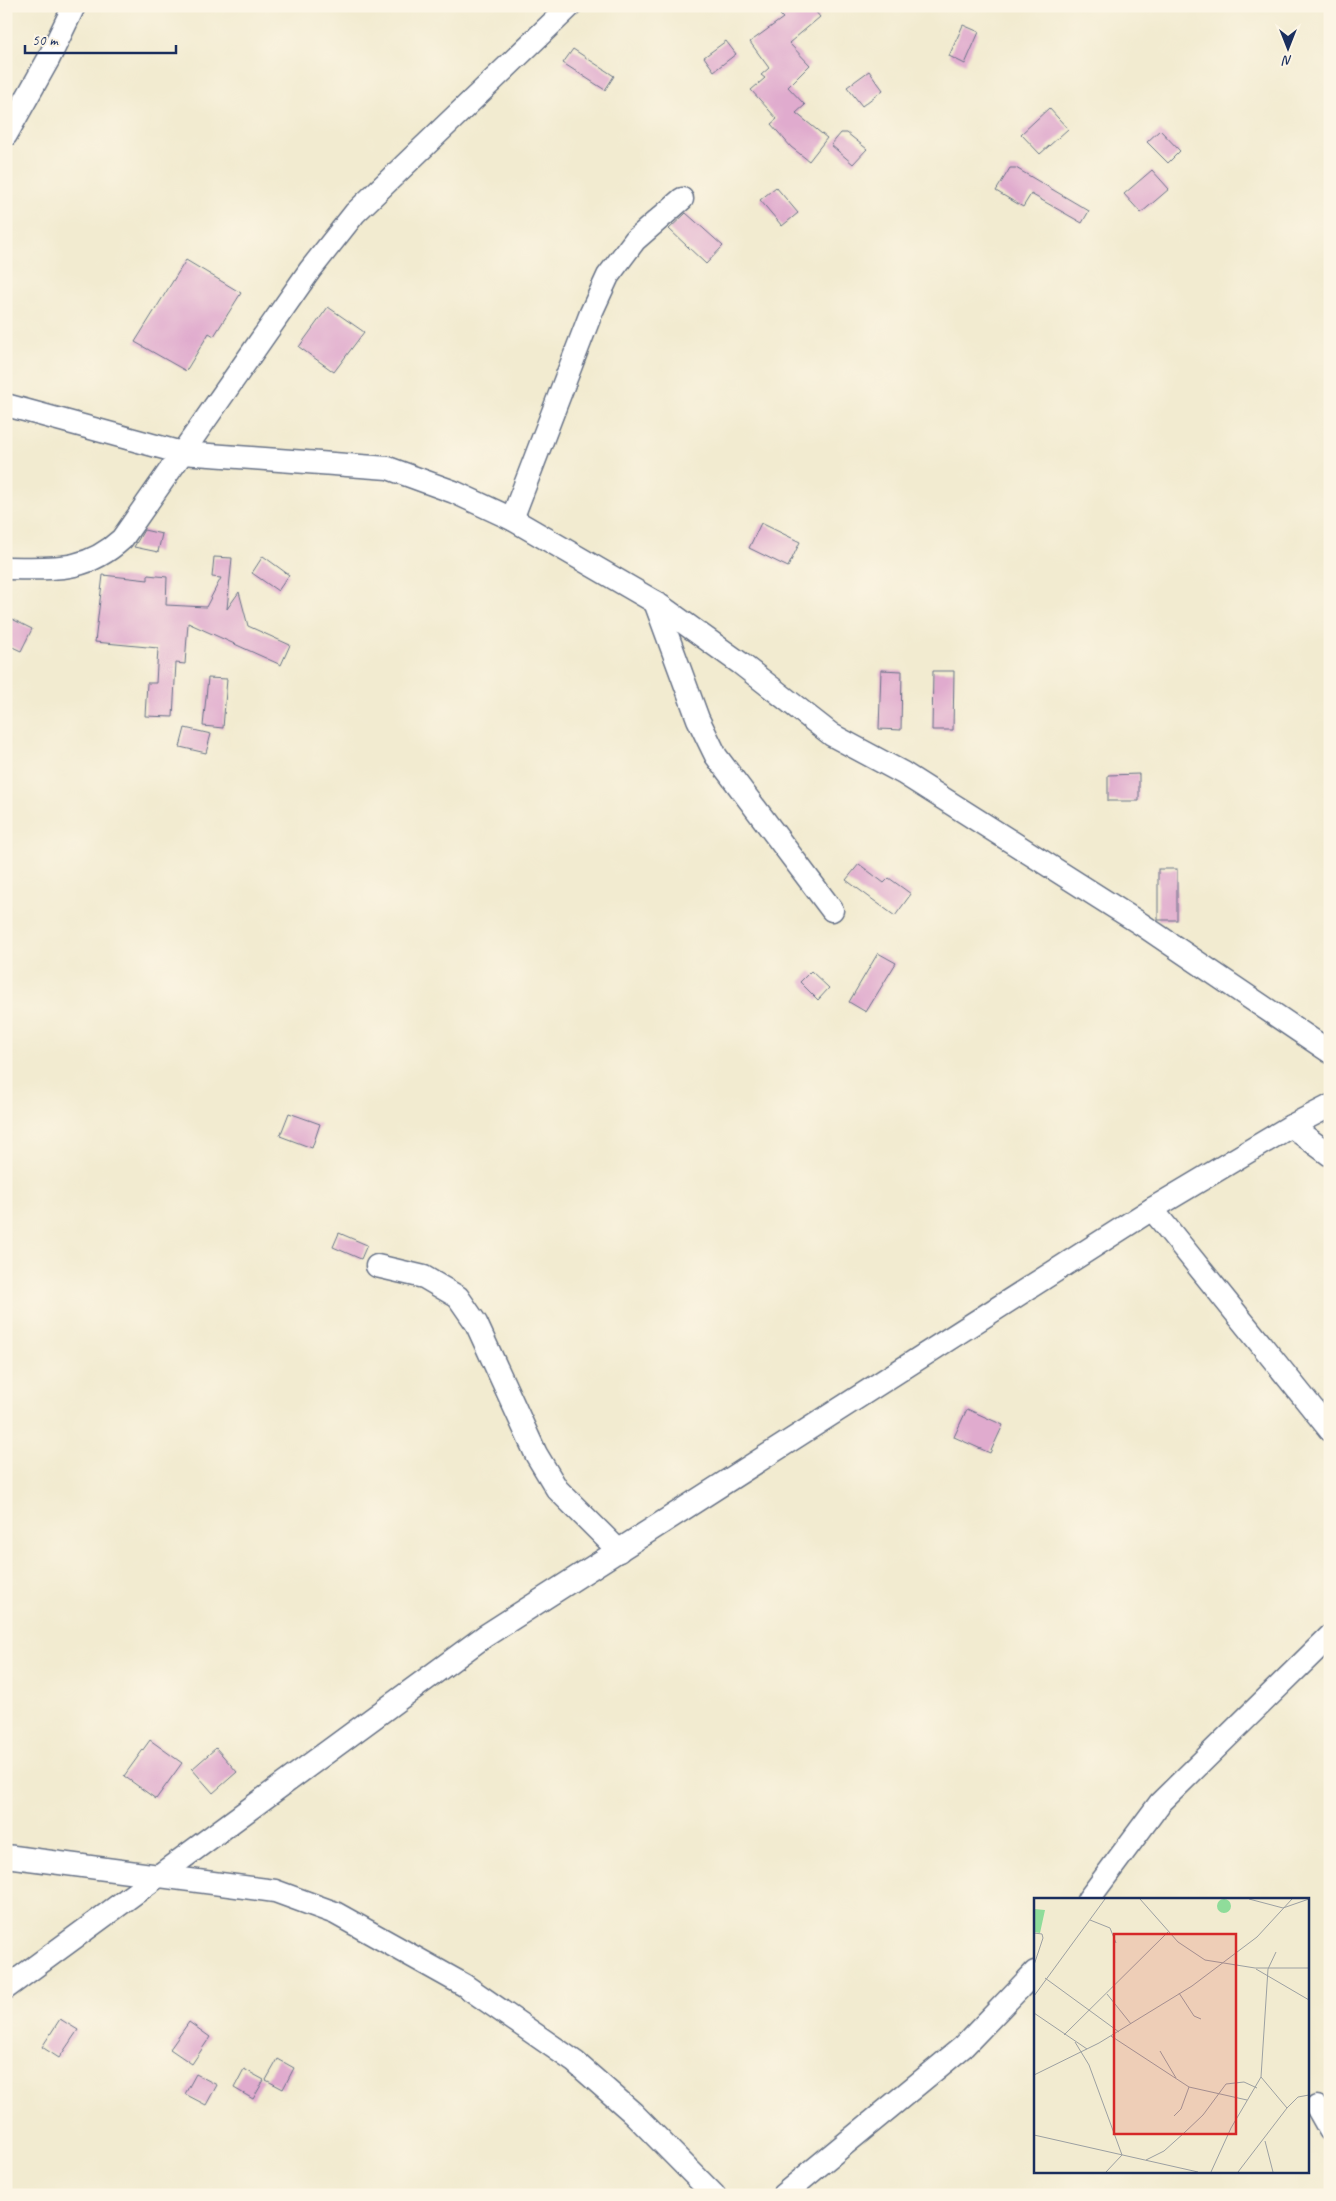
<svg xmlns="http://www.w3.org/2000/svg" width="1336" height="2201" viewBox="0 0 1336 2201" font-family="Caveat,sans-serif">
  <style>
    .building { fill: #e0abce }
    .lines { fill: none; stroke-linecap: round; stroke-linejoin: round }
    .minor-casing { stroke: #667186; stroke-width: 25 }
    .minor { stroke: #fff; stroke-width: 22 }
    .inset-road { fill: none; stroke: #9ca0a2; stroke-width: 1 }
    .view { fill: #d62828; fill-opacity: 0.15; stroke: #d62828; stroke-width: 2.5 }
    .inset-edge { fill: none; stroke: #1b2f5e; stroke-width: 2.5 }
  </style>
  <rect width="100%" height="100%" fill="#fcf5e5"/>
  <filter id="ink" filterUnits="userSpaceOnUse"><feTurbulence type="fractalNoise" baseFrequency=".02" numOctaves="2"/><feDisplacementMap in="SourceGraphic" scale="10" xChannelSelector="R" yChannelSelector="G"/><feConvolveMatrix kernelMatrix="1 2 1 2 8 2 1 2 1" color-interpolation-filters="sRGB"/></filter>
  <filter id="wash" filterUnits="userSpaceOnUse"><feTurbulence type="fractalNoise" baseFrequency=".0096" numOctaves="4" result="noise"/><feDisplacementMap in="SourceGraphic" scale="20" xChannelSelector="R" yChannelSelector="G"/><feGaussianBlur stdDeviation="1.12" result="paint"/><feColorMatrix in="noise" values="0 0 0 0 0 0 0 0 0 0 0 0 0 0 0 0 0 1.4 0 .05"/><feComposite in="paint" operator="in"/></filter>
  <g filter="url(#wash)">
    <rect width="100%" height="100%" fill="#f2ebd0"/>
    <g id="blocks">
      <g class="building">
        <path d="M790 6H811L820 17 789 43 810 65 788 87 805 105 796 113 827 138 809 161 791 147 771 124 777 119 751 90 765 78 761 75 769 68 750 42 783 18 780 15Z"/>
        <path d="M963 25 979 32 965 64 949 56Z"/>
        <path d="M726 41 736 54 714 71 704 57Z"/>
        <path d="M573 49 614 76 605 90 563 63Z"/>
        <path d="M869 71 883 90 862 106 847 87Z"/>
        <path d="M1049 108 1068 129 1040 154 1021 134Z"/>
        <path d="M1160 130 1180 151 1168 163 1147 142Z"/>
        <path d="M841 133H847L867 149 853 164 831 145Z"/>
        <path d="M1010 168H1016L1089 211 1082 223 1031 194 1023 207 996 191Z"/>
        <path d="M1152 170 1169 189 1141 213 1124 194Z"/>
        <path d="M776 187 798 213 782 226 760 200Z"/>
        <path d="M686 213 723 246 706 264 669 229Z"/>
        <path d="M186 260 241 293 214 336 209 333 186 371 135 342Z"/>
        <path d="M328 307 364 332 334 372 299 347Z"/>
        <path d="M761 523 800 542 788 567 749 548Z"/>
        <path d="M144 530 162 534 158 552 134 547Z"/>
        <path d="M263 556 289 575 278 591 252 573Z"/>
        <path d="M214 557 232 558 227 609 239 592 248 626 290 645 281 665 188 623 185 664 176 663 173 717 145 716 147 683H156L158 648 95 642 103 575 148 580V575L167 577 166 605 206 607 221 578 212 577Z"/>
        <path d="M6 616 32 629 21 651 6 644Z"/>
        <path d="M881 670 902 671 901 730 879 729Z"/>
        <path d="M933 671H954L953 730H932Z"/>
        <path d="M208 678 227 679 223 728 203 726Z"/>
        <path d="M185 728 211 734 206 753 180 747Z"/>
        <path d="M1139 774V801H1108V775Z"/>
        <path d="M859 864 884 883 889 878 911 894 895 916 846 880Z"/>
        <rect x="1158" y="869" width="19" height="51"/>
        <path d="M878 953 896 963 866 1012 849 1002Z"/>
        <path d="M811 971 829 988 818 1000 800 982Z"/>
        <path d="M289 1113 320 1124 312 1148 280 1136Z"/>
        <path d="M339 1233 367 1245 361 1259 333 1247Z"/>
        <path d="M967 1409 1003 1425 990 1453 954 1437Z"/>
        <path d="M150 1740 182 1763 156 1799 124 1776Z"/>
        <path d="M216 1748 237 1772 213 1793 192 1769Z"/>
        <path d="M60 2019 78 2030 59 2058 42 2047Z"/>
        <path d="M189 2022 210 2037 192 2064 170 2049Z"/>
        <path d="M278 2059 294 2068 283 2089 266 2080Z"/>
        <path d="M244 2069 264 2080 253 2099 234 2088Z"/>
        <path d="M196 2074 217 2085 206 2105 185 2094Z"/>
      </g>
    </g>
  </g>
  <g filter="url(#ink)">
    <use href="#blocks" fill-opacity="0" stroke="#667186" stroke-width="1"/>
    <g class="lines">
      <defs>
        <g id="minor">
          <path d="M6 135 48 60 74 6"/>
          <path d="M6 405 182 453 388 468 454 492 512 519 655 602 740 663 832 735 903 773 1141 924 1330 1052"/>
          <path d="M512 519 591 313 608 276 635 240 682 199"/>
          <path d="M6 568C53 568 85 573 122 539L310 270 355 213 570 6"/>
          <path d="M655 602 698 719 716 756 832 910"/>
          <path d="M1291 1126 1330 1155"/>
          <path d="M1152 1209 1330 1430"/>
          <path d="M377 1266 424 1277 458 1297 476 1323 536 1454 557 1489 619 1551"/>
          <path d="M6 1856 275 1891 335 1913 464 1985 575 2062 633 2113 714 2195"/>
          <path d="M1088 1900 1160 1803 1330 1636"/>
          <path d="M6 1988 485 1636 1152 1209 1291 1126 1330 1106"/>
          <path d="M1317 2107 1330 2130"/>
          <path d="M783 2195 964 2046 1035 1972"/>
        </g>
      </defs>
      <use href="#minor" class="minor-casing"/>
      <use href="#minor" class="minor"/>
    </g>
  </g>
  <g transform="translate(1034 1898)">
    <rect width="275" height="275" fill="#f2ebd0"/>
    <path d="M183 8a7 7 0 1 1 14 0a7 7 0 1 1-14 0ZM0 11 11 12 6 35 0 34Z" fill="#8fdc9a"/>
    <path class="inset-road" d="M106 1 144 44 171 62 221 70H275M215 1 249 10 275 1M56 22 76 30 82 45M0 35 8 36 9 40 0 67M222 71 275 102M11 80 85 134M145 95 160 118 167 121M73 96 97 126M0 98 71 1M0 115 53 151M30 137 134 34M77 138 155 189 213 202M41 144 55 167 88 257 72 274M126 153 142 180M0 177 65 145 158 88 223 39 258 1M227 179 253 210M140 218 147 211 155 189M0 237 164 274M231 243 239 274M112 262 130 253 150 235 169 217 192 186 210 184 223 190M177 274 197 230 227 179 234 71 242 54M204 274 253 210 264 199 275 197"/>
    <path class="view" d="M80 36H202V236H80Z"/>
    <rect width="275" height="275" class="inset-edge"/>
  </g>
  <rect width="1336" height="2201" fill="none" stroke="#fcf5e5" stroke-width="25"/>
  <g transform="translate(1288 48) rotate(180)" stroke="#fcf5e5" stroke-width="4" paint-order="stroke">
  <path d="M0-4L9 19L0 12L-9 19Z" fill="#1b2f5e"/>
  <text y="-8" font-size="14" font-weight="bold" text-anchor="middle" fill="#1b2f5e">N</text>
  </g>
  <path d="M25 45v8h151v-8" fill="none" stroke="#1b2f5e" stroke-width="2.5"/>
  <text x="32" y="45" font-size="15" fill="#1b2f5e" stroke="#fcf5e5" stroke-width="4" paint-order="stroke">50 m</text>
</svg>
